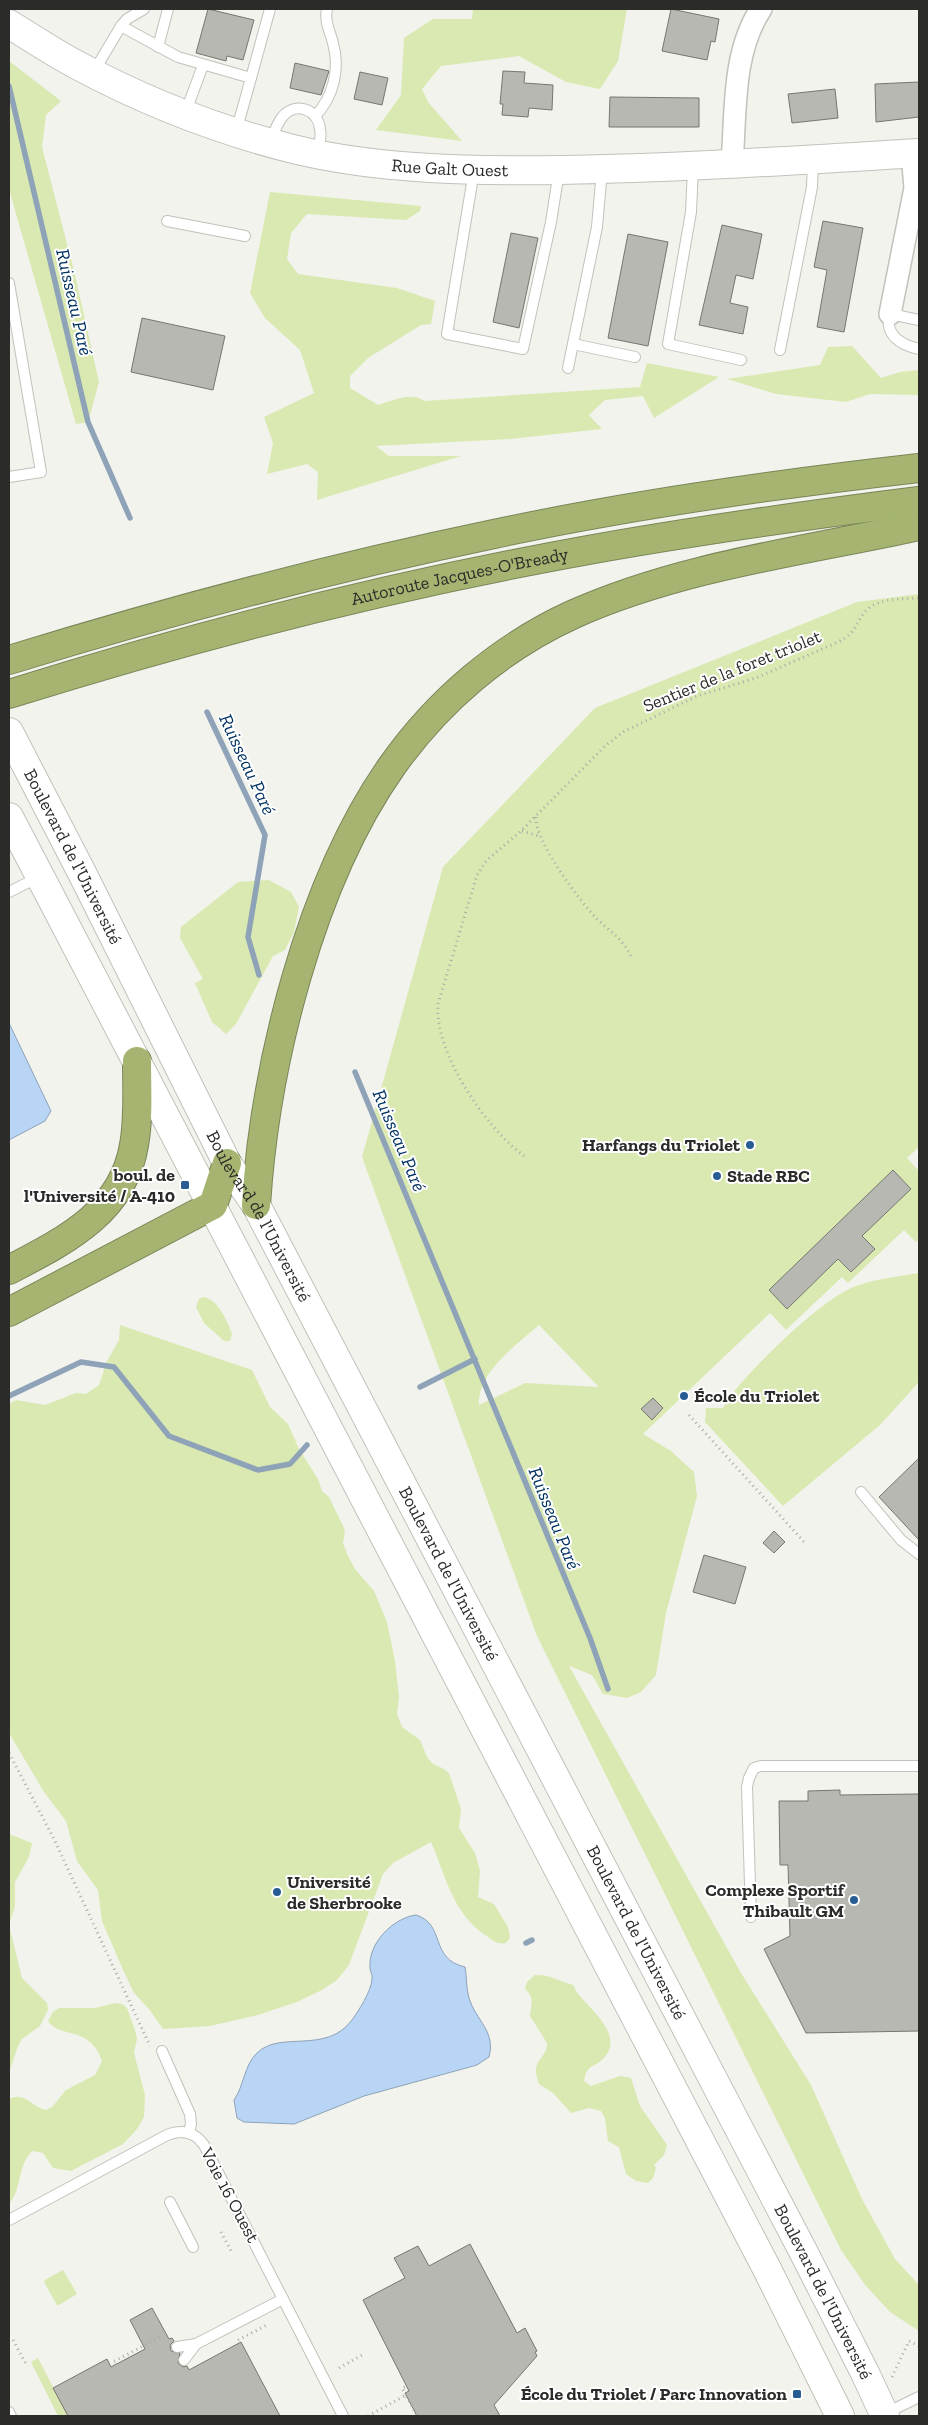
<svg xmlns="http://www.w3.org/2000/svg" width="928" height="2425" viewBox="0 0 928 2425" font-family="'Zilla Slab',serif">
  <style>
    .green { fill: #dae9b1; fill-rule: evenodd }
    .water { fill: #b8d5f6; stroke: #8ea2b8 }
    .lines { fill: none; stroke-linecap: round; stroke-linejoin: round }
    .stream { stroke: #8ea2b8; stroke-width: 5.5 }
    .building { fill: #b6b8b1; stroke: #757770 }
    .lane-casing { stroke: #c0c2bb; stroke-width: 12 }
    .street-casing { stroke: #c0c2bb; stroke-width: 24 }
    .secondary-casing { stroke: #c0c2bb; stroke-width: 30 }
    .highway-casing { stroke: #7a8558; stroke-width: 30 }
    .path { stroke: #aaaba6; stroke-width: 3; stroke-dasharray: 1 4; stroke-linecap: butt }
    .lane { stroke: #fff; stroke-width: 10 }
    .street { stroke: #fff; stroke-width: 21 }
    .secondary { stroke: #fff; stroke-width: 28 }
    .highway { stroke: #a5b571; stroke-width: 28 }
    .poi-dot { fill: #275c95; stroke: #fff; stroke-width: 2 }
    .labels { text-anchor: middle; stroke-width: 4; stroke-linejoin: round; paint-order: stroke }
    .street-label { font-size: 18px; fill: #2b2b29; stroke: #fff }
    .poi-label { font-size: 18px; font-weight: bold; fill: #2b2b29; stroke: #fff; text-anchor: end }
    .water-label { font-size: 19px; font-style: italic; fill: #003262; stroke: #fff }
  </style>
  <rect width="100%" height="100%" fill="#f1f3ec"/>
  <g class="green">
    <path d="M473 9H627L618 61 600 89 566 82 519 56 441 66 422 89 428 102 462 141 376 130 401 95 404 38 433 19H472Z"/>
    <path d="M9 61 61 101 46 115 42 147 75 275 99 382 88 422 76 424 9 189Z"/>
    <path d="M270 192 421 206 420 211 406 220 307 214 291 233 287 259 298 274 397 288 435 301 431 324 421 325 368 358 350 376V388L378 405C391 401 412 391 424 401L640 387 647 363 719 377 654 418 643 396 605 400 589 415 602 429 510 439 376 446 389 456H461L317 500 318 472 307 464 267 474 273 443 264 417 314 393 300 350 265 318 250 293Z"/>
    <path d="M852 346 881 378 900 372 919 370V395L870 394 846 402 776 394 727 379 820 365 828 347Z"/>
    <path d="M919 594V1147L907 1158 919 1171V1239L916 1242 904 1230 848 1283 842 1277 786 1330 770 1313 643 1434 671 1451 694 1472 697 1496 666 1613 656 1675 641 1692 627 1698 603 1694 592 1675 569 1666 741 1973 811 2085 862 2199 895 2259 919 2285V2331L890 2312 866 2286 841 2250 537 1636 362 1157 443 867 595 708 857 602ZM539 1325 599 1387 525 1383 479 1405C477 1373 517 1344 539 1325Z"/>
    <path d="M269 880 291 892 299 907 294 932 285 950 273 956 236 1024 226 1034 212 1022 195 983 203 979 180 938 181 927 238 882Z"/>
    <path d="M918 1273 919 1382 880 1425 783 1506 705 1422 706 1408H723C740 1377 819 1302 851 1288 872 1279 896 1277 918 1273Z"/>
    <path d="M203 1297C218 1299 227 1321 232 1334L230 1341H224L204 1323 196 1307 199 1299Z"/>
    <path d="M120 1325 252 1370 270 1407 288 1424 299 1449 318 1479 322 1491 329 1497 345 1530 343 1543 348 1556 355 1569 374 1591 387 1622 395 1661 399 1697 397 1714 402 1727 420 1740 427 1757 433 1764 442 1768 449 1773 461 1809 459 1828 475 1853 480 1871 478 1897 494 1904 508 1927 510 1938 506 1943C498 1945 492 1940 485 1935 452 1912 446 1876 431 1842L393 1863 383 1874 349 1965 337 1980 322 1990 297 2002 258 2015 210 2026 163 2029 149 2009 134 1993 124 1972 102 1921 98 1890 77 1861 66 1821 44 1792 9 1733V1404L16 1400 45 1405 76 1393 86 1394 99 1385 107 1361 119 1340Z"/>
    <path d="M9 1834 32 1843 29 1857 15 1882V1907L9 1924Z"/>
    <path d="M9 1925 22 1978 47 2003 48 2010 40 2026 22 2039 18 2046 9 2073Z"/>
    <path d="M535 1975C549 1974 559 1981 573 1985 575 1988 576 1992 579 1995 592 2011 624 2035 604 2058 595 2068 587 2063 584 2081L591 2086 620 2076 631 2078 640 2106 667 2145 664 2155 654 2165 656 2168 653 2178 648 2183 636 2181 626 2174 619 2147 608 2141 605 2118 601 2111 589 2108 571 2113 553 2093 539 2084C529 2058 547 2061 547 2043L530 2016C531 2003 535 1998 525 1989L527 1982Z"/>
    <path d="M115 2003 122 2004 127 2008 135 2030 137 2039 134 2053 145 2095 144 2117 137 2129 123 2144 71 2171 53 2168 43 2153 32 2151C16 2169 23 2187 9 2204V2099C24 2091 32 2107 46 2110L52 2107 66 2090 95 2075 102 2061C90 2025 60 2039 48 2021L53 2012 59 2008H95Z"/>
    <path d="M63 2270 77 2294 59 2305H57L44 2282 45 2280Z"/>
    <path d="M38 2358 68 2416H58L31 2362Z"/>
  </g>
  <g class="water">
    <path d="M9 1023 51 1111 45 1121 9 1140Z"/>
    <path d="M416 1915C446 1924 429 1959 465 1967 467 1977 466 1988 469 1998 476 2021 496 2031 489 2057L477 2065 364 2096 294 2124 244 2122 237 2118 234 2100C244 2086 244 2065 257 2053 280 2030 326 2055 352 2020 359 2010 371 1992 372 1979 373 1975 370 1972 370 1968 368 1943 393 1918 416 1915Z"/>
  </g>
  <g class="lines">
    <g class="stream">
      <path d="M9 86 88 422 130 518"/>
      <path d="M207 712 265 835 248 937 259 975"/>
      <path d="M355 1072 590 1638 608 1689"/>
      <path d="M420 1387 475 1359"/>
      <path d="M9 1396 81 1362 114 1367 169 1436 258 1470 290 1464 307 1445"/>
      <path d="M526 1943 532 1940"/>
    </g>
  </g>
  <g class="building">
    <path d="M208 9 254 20 243 60 227 56 226 61 196 53Z"/>
    <path d="M671 9 719 19 715 42 711 41 707 60 662 51Z"/>
    <path d="M295 63 329 71 321 95 290 88Z"/>
    <path d="M503 71 525 72 524 83 553 85 552 110 529 108 528 117 502 115 503 104H500Z"/>
    <path d="M360 72 388 78 382 105 354 99Z"/>
    <path d="M919 82V117L876 122 875 84Z"/>
    <path d="M835 89 838 118 792 123 788 94Z"/>
    <path d="M610 97 699 98V127H609Z"/>
    <path d="M823 221 863 228 844 332 817 327 827 270 814 267Z"/>
    <path d="M722 225 762 234 753 279 736 275 730 303 748 307 743 334 699 325Z"/>
    <path d="M511 233 538 238 519 328 493 322Z"/>
    <path d="M628 234 668 242 648 346 608 338Z"/>
    <path d="M142 318 225 336 213 390 131 372Z"/>
    <path d="M893 1170 911 1189 862 1236 875 1249 851 1272 838 1259 787 1309 769 1290Z"/>
    <path d="M653 1398 663 1408 652 1420 641 1409Z"/>
    <path d="M919 1458V1540L879 1497Z"/>
    <path d="M774 1531 785 1542 774 1553 763 1543Z"/>
    <path d="M704 1555 746 1567 735 1604 693 1592Z"/>
    <path d="M840 1790V1795L919 1794V2031L806 2033 764 1949 790 1936 788 1865H780L779 1801H808V1791Z"/>
    <path d="M470 2244 517 2333 525 2328 537 2351 535 2352 537 2356 494 2405 500 2416H417L405 2393 409 2391 363 2300 405 2278 394 2258 418 2246 429 2266Z"/>
    <path d="M152 2308 169 2339 172 2338 174 2341 170 2345 171 2351 180 2353 178 2363 183 2367 187 2366 189 2370 241 2342 280 2416H68L53 2388 107 2359 111 2367 145 2349 130 2320Z"/>
  </g>
  <g class="lines">
    <defs>
      <g id="lane">
        <path d="M121 26 127 19 144 9"/>
        <path d="M158 47 168 9"/>
        <path d="M93 73 121 26 178 57 251 78 236 132"/>
        <path d="M251 78 270 9"/>
        <path d="M185 114 203 65"/>
        <path d="M315 116C334 97 340 68 333 43 330 31 324 21 327 9"/>
        <path d="M271 141C274 132 277 123 283 116 297 101 318 110 320 129 322 137 319 145 318 152"/>
        <path d="M693 168 691 212 668 344 741 360"/>
        <path d="M474 171 447 334 523 349 551 222 559 171"/>
        <path d="M167 221 245 236"/>
        <path d="M9 283 41 472 9 477"/>
        <path d="M919 320 890 314C884 335 901 345 919 349"/>
        <path d="M573 344 635 357"/>
        <path d="M780 350 812 187 813 159"/>
        <path d="M568 368 597 227 602 170"/>
        <path d="M9 892 39 877"/>
        <path d="M861 1492 901 1540 919 1554"/>
        <path d="M751 1917 747 1787 749 1778 754 1768 761 1766H919"/>
        <path d="M162 2051 190 2114 191 2124 189 2132"/>
        <path d="M170 2202 193 2247"/>
        <path d="M9 2220 167 2135C182 2129 195 2132 204 2145L343 2416"/>
        <path d="M196 2344 283 2299"/>
        <path d="M177 2347 196 2344 184 2360"/>
        <path d="M9 2412 11 2416"/>
        <path d="M886 2413 919 2397"/>
      </g>
      <g id="street">
        <path d="M732 163C736 113 732 52 761 9"/>
        <path d="M890 314 915 188 912 153"/>
      </g>
      <g id="secondary">
        <path id="s1" d="M9 24C32 38 54 53 77 65 146 102 218 130 293 149 379 170 472 171 561 170 680 168 800 160 919 153"/>
        <path id="s2" d="M9 732 81 871 227 1163 256 1205 804 2253 865 2373 885 2416"/>
        <path d="M9 817 768 2271 840 2416"/>
      </g>
      <g id="highway">
        <path d="M9 660C169 611 330 568 494 534 634 504 777 484 919 468"/>
        <path id="s3" d="M9 694C182 640 357 594 535 560 662 535 791 517 919 501"/>
        <path d="M256 1205C265 1065 310 882 392 766 438 701 501 647 574 614 682 566 804 551 919 526"/>
        <path d="M9 1270C64 1241 123 1213 134 1145 139 1118 137 1088 137 1061"/>
        <path d="M9 1312 213 1205 227 1163"/>
      </g>
    </defs>
    <use href="#lane" class="lane-casing"/>
    <use href="#street" class="street-casing"/>
    <use href="#secondary" class="secondary-casing"/>
    <use href="#highway" class="highway-casing"/>
    <g class="path">
      <path d="M536 817C534 840 579 900 596 918 609 931 624 939 631 957"/>
      <path d="M522 831 539 836"/>
      <path d="M524 1156C486 1128 434 1053 438 1004L477 875 487 860 520 832 605 746 623 732 697 696 756 678 838 642C859 632 855 620 869 608 881 598 905 599 919 598"/>
      <path d="M689 1415 805 1543"/>
      <path d="M9 1753 54 1839 150 2046"/>
      <path d="M221 2232 231 2251"/>
      <path d="M13 2340 26 2364"/>
      <path d="M238 2340 269 2324"/>
      <path d="M115 2365 113 2362 160 2337"/>
      <path d="M339 2368 364 2354"/>
      <path d="M892 2377 909 2341 919 2346"/>
      <path d="M406 2395 402 2388 407 2386"/>
      <path d="M368 2416 406 2395 417 2416"/>
    </g>
    <use href="#lane" class="lane"/>
    <use href="#street" class="street"/>
    <use href="#secondary" class="secondary"/>
    <use href="#highway" class="highway"/>
  </g>
  <g class="poi-dot">
    <circle cx="750" cy="1145" r="5"/>
    <circle cx="717" cy="1176" r="5"/>
    <rect x="180" y="1180" width="10" height="10" rx="2.5"/>
    <circle cx="684" cy="1396" r="5"/>
    <circle cx="277" cy="1892" r="5"/>
    <circle cx="854" cy="1900" r="5"/>
    <rect x="792" y="2389" width="10" height="10" rx="2.5"/>
  </g>
  <g class="labels">
    <g class="street-label">
      <text dy="6" stroke="none"><textPath href="#s1" startOffset="470">Rue Galt Ouest</textPath></text>
      <text dy="6" stroke="none"><textPath href="#s3" startOffset="466">Autoroute Jacques-O'Bready</textPath></text>
      <text transform="translate(732 671) rotate(-22)" y="6">Sentier de la foret triolet</text>
      <text dy="6" stroke="none"><textPath href="#s2" startOffset="140">Boulevard de l'Université</textPath></text>
      <text dy="6" stroke="none"><textPath href="#s2" startOffset="545">Boulevard de l'Université</textPath></text>
      <text dy="6" stroke="none"><textPath href="#s2" startOffset="950">Boulevard de l'Université</textPath></text>
      <text dy="6" stroke="none"><textPath href="#s2" startOffset="1355">Boulevard de l'Université</textPath></text>
      <text transform="translate(230 2195) rotate(62)" y="6">Voie 16 Ouest</text>
      <text dy="6" stroke="none"><textPath href="#s2" startOffset="1760">Boulevard de l'Université</textPath></text>
    </g>
    <g class="poi-label">
      <text x="740" y="1151">Harfangs du Triolet</text>
      <text x="175" y="1181">boul. de<tspan x="175" dy="21">l'Université / A-410</tspan></text>
      <text x="727" y="1182" text-anchor="start">Stade RBC</text>
      <text x="694" y="1402" text-anchor="start">École du Triolet</text>
      <text x="287" y="1888" text-anchor="start">Université<tspan x="287" dy="21">de Sherbrooke</tspan></text>
      <text x="844" y="1896">Complexe Sportif<tspan x="844" dy="21">Thibault GM</tspan></text>
      <text x="787" y="2400">École du Triolet / Parc Innovation</text>
    </g>
    <g class="water-label">
      <text transform="translate(75 302) rotate(77)" y="7">Ruisseau Paré</text>
      <text transform="translate(248 764) rotate(65)" y="7">Ruisseau Paré</text>
      <text transform="translate(400 1140) rotate(67)" y="7">Ruisseau Paré</text>
      <text transform="translate(555 1518) rotate(68)" y="7">Ruisseau Paré</text>
    </g>
  </g>
  <rect width="928" height="2425" fill="none" stroke="#2b2b29" stroke-width="20"/>
</svg>
